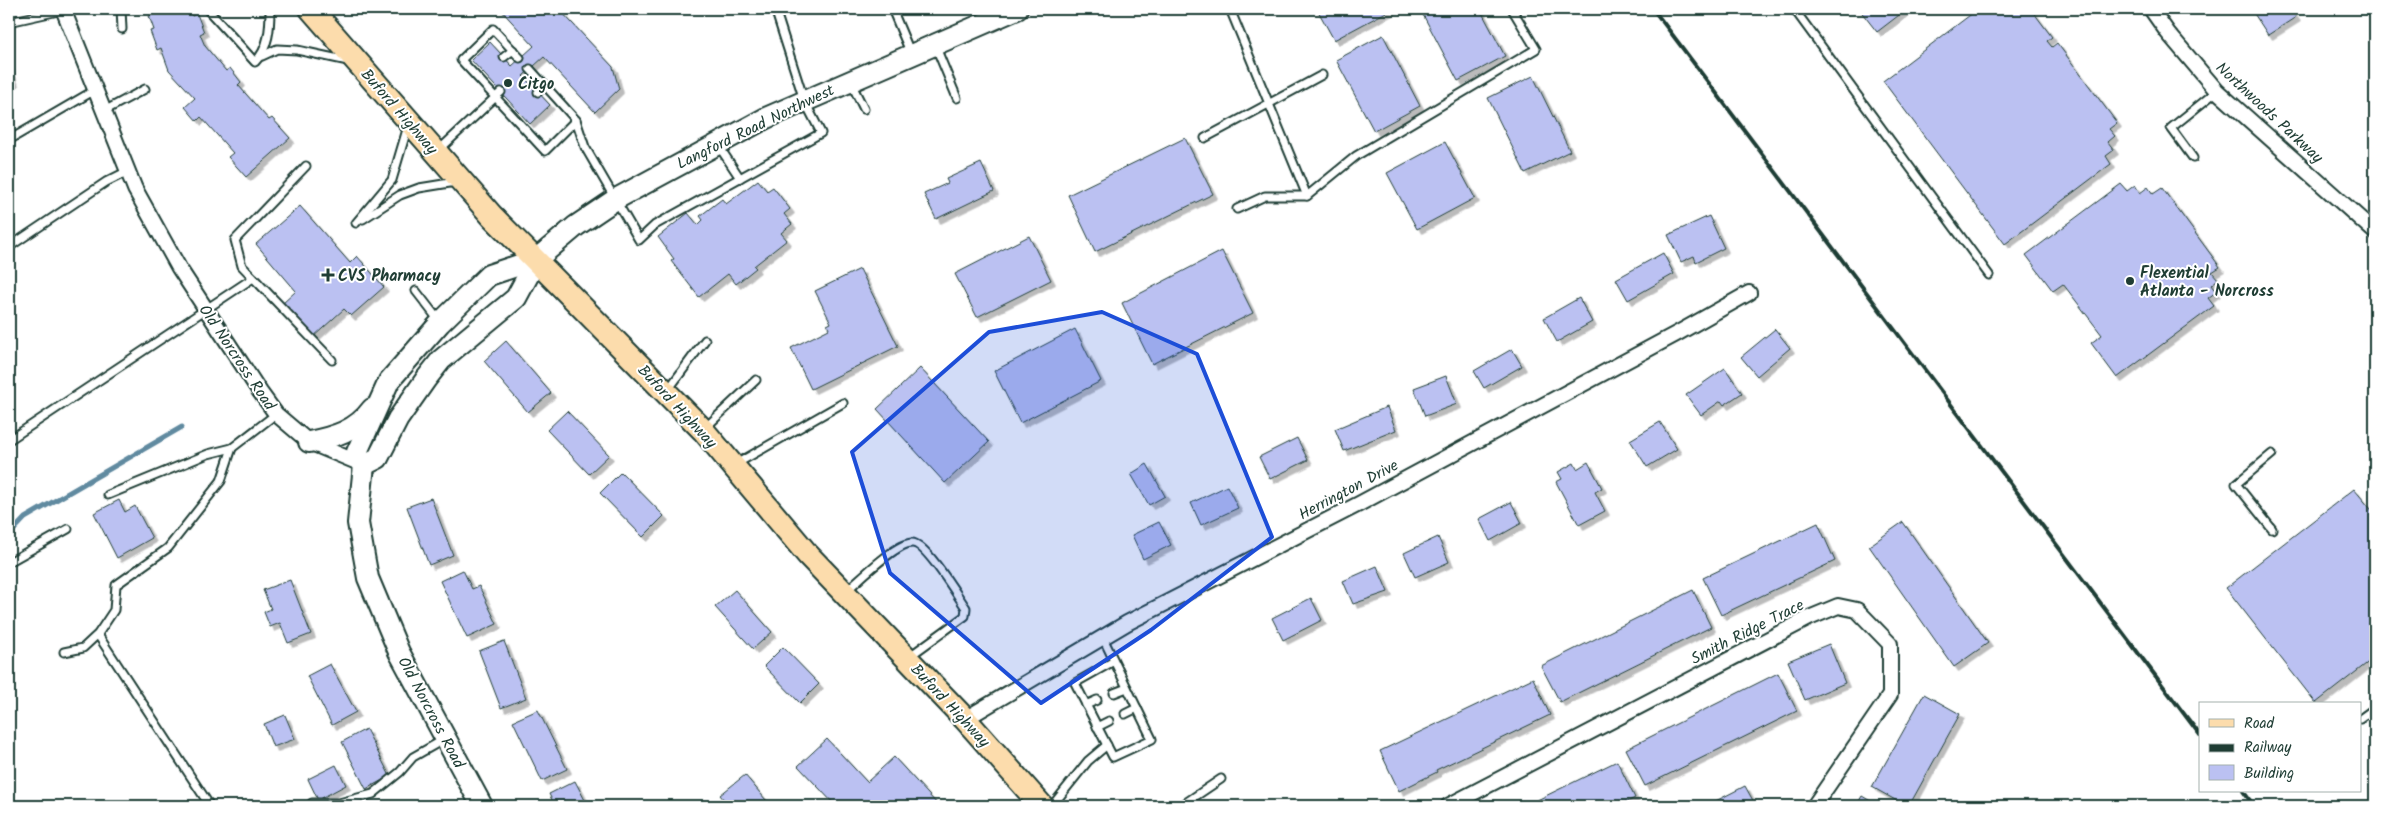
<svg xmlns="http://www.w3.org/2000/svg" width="2384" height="815" viewBox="0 0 2384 815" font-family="Kalam,sans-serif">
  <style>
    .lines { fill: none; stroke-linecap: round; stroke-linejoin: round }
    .stream { stroke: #608aa0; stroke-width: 5 }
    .building { fill: #bbc1f2; stroke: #1f3d34; filter: url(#shadow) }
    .lane-casing { stroke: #1f3d34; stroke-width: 11 }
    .street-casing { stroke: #1f3d34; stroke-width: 18 }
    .secondary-casing { stroke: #1f3d34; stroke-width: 24 }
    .primary-casing { stroke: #1f3d34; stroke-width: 26 }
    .lane { stroke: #fff; stroke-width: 7 }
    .street { stroke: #fff; stroke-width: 14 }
    .secondary { stroke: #fff; stroke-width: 20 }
    .primary { stroke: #fcdcac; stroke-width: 22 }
    .rail { stroke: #1f3d34; stroke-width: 4 }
    .marked { fill: #1d4ed8; fill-opacity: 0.2; stroke: #1d4ed8; stroke-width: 4; stroke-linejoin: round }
    .poi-dot { fill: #1f3d34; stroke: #fff; stroke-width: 2 }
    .labels { text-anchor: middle; stroke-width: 4; stroke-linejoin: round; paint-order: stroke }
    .poi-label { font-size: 16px; font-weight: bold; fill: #1f3d34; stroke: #fff; text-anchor: start }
    .street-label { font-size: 16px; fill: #1f3d34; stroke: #fff }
  </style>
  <defs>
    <filter id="shadow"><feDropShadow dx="4.5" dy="4.5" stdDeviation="0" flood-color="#0004"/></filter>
  </defs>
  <rect width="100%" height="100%" fill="#fff"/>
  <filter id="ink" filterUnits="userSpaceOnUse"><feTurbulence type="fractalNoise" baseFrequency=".02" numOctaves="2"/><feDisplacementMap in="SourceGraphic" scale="10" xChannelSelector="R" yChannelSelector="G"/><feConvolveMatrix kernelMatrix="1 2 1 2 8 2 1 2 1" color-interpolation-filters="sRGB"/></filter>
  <g filter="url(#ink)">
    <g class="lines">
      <path class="stream" d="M9 535 25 518 182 427"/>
    </g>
    <g class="building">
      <path d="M169 9H189L192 16 197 14 204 32 200 34 205 46 226 71 230 68 241 82 238 85 269 120 272 118 290 138 246 177 228 157 233 153 201 117 197 121 185 107 195 98 169 70 161 48 157 50 150 31 154 30 149 16Z"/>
      <path d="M500 9H559L613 67 619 89 595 112 544 57 523 76 550 105 530 124 471 60 490 42 512 66 534 46Z"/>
      <path d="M1317 9H1392L1334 40Z"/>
      <path d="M1420 9H1480L1505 56 1458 81Z"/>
      <path d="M1859 9H1907L1877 32Z"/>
      <path d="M1978 9H2031L2052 37 2047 41 2052 47 2057 43 2117 123 2109 129 2115 136 2108 142 2114 150 2106 156 2111 164 2005 244 1883 81Z"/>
      <path d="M2251 9H2290L2296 17 2268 35Z"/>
      <path d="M1383 35 1420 106 1374 131 1336 60Z"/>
      <path d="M9 64 14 82 9 83Z"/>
      <path d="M1533 76 1570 151 1525 173 1488 98Z"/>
      <path d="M1185 138 1213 194 1095 252 1068 195Z"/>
      <path d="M1445 142 1475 198 1417 229 1387 173Z"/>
      <path d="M981 163 994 191 936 219 924 194 948 183 946 179Z"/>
      <path d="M758 180 767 191 773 187 790 209 784 214 792 224 781 233 787 240 754 266 756 268 736 284 728 274 699 297 671 261 674 259 658 237 688 213 698 225 703 220 700 216 722 199 726 204Z"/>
      <path d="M2121 184 2127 191 2135 185 2140 193 2148 187 2153 194 2162 188 2220 267 2212 272 2218 279 2211 285 2216 292 2208 298 2214 306 2117 378 2091 343 2102 335 2063 284 2053 291 2026 255Z"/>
      <path d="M300 206 350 263 357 256 384 287 351 316 344 309 312 338 282 304 296 291 256 244Z"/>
      <path d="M1709 216 1724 248 1696 262 1694 256 1681 262 1668 235Z"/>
      <path d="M1029 236 1051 280 977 317 955 274Z"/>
      <path d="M1222 251 1253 313 1152 364 1122 303Z"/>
      <path d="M1663 253 1674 274 1628 300 1616 279Z"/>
      <path d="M860 269 898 346 811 389 791 348 829 329 827 325 831 323 815 291Z"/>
      <path d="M1579 298 1592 322 1557 342 1544 318Z"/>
      <path d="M1075 329 1101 381 1020 423 994 371Z"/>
      <path d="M1775 329 1790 348 1757 376 1741 357Z"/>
      <path d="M506 341 551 393 528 412 484 361Z"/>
      <path d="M1512 349 1522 366 1484 388 1474 371Z"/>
      <path d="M920 368 989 442 945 483 877 409Z"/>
      <path d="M1725 368 1742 393 1724 405 1721 401 1701 415 1686 395Z"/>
      <path d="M1446 376 1457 404 1425 416 1414 388Z"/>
      <path d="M1387 407 1396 430 1344 451 1335 429Z"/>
      <path d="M567 411 609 455 589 474 547 430Z"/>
      <path d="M1660 422 1677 449 1647 467 1630 440Z"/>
      <path d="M1297 438 1308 460 1270 479 1259 457Z"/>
      <path d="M1588 462 1602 488 1595 492 1605 511 1579 525 1556 482 1562 479 1558 472 1574 463 1577 469Z"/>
      <path d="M1147 464 1165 496 1149 505 1131 474Z"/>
      <path d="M621 472 664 516 643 537 600 493Z"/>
      <path d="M1227 486 1238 508 1201 525 1191 503Z"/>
      <path d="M2354 489 2375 514V657L2316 703 2226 588Z"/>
      <path d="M431 498 453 555 429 565 407 507Z"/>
      <path d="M119 500 125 512 135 506 152 538 117 558 94 513Z"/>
      <path d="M1511 502 1522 523 1490 541 1479 519Z"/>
      <path d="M1159 522 1171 545 1143 559 1132 535Z"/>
      <path d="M1903 522 1988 643 1954 667 1869 546Z"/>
      <path d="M1818 523 1835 561 1721 615 1703 578Z"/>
      <path d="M1438 537 1449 562 1415 577 1404 553Z"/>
      <path d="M1377 566 1388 592 1353 604 1343 581Z"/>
      <path d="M463 570 472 589 479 586 497 624 467 638 440 581Z"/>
      <path d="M290 580 311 634 288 643 280 623 270 627 264 612 271 609 263 590Z"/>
      <path d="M735 590 772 632 753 649 715 607Z"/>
      <path d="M1693 590 1711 627 1560 702 1541 666Z"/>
      <path d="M1311 598 1322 620 1283 640 1272 618Z"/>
      <path d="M504 641 526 698 501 708 479 651Z"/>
      <path d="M1829 644 1845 683 1805 700 1788 661Z"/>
      <path d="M783 647 819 684 800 703 764 666Z"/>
      <path d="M330 664 356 712 332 725 307 676Z"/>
      <path d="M1778 673 1797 711 1645 786 1626 749Z"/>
      <path d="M1533 678 1550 715 1436 770 1437 772 1399 791 1380 751Z"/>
      <path d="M1924 694 1960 714 1909 806H1906L1872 787Z"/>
      <path d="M538 710 567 769 542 781 513 721Z"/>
      <path d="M285 715 295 739 273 747 264 724Z"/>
      <path d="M366 729 390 776 366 789 342 742Z"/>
      <path d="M827 739 867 782 894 757 939 806H888L885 802 880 806H836L798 766Z"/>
      <path d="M1617 761 1635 798 1619 806H1525Z"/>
      <path d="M336 765 346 785 318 800 308 779Z"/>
      <path d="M745 775 771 806H729L720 795Z"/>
      <path d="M575 781 588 806H555L549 794Z"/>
      <path d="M1745 786 1756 806H1706Z"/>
      <path d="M1862 796 1879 806H1856Z"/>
    </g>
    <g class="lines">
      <defs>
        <g id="lane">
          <path d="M121 9 122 29"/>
          <path d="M207 9 255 62C269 48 270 28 270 9"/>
          <path d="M892 9 911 54"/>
          <path d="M1230 9 1307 196"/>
          <path d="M1794 9 1989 275"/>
          <path d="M9 22 63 10"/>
          <path d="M935 45 957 98"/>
          <path d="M262 56 277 49 297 50 348 61"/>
          <path d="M504 57 513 50"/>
          <path d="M520 58 493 29 461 60 545 151 576 120"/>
          <path d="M530 69 576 120 585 147 639 240 655 225 821 133 804 100 775 9"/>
          <path d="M851 83 864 109"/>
          <path d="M538 92 544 85"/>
          <path d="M104 111 145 89"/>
          <path d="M1205 138 1322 75"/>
          <path d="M9 140 95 90"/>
          <path d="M718 145 740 178"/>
          <path d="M439 150 501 92"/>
          <path d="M2193 158 2171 128 2217 91"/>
          <path d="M306 166 235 240 242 266 332 360"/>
          <path d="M1237 209 1265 196H1307L1356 156 1536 49 1512 9"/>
          <path d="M363 219 400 195 419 188 456 182"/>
          <path d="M356 223 392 180 408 126"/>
          <path d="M9 247 106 182 128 171"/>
          <path d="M416 291 440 322"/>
          <path d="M668 390 705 340"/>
          <path d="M705 428 756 380"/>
          <path d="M9 440 253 278"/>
          <path d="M736 464 843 403"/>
          <path d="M108 495 208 454 232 448 276 414"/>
          <path d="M2272 529 2236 484 2272 454"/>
          <path d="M9 562 68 529"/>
          <path d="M846 591C859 580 896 543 912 543 926 543 957 595 966 608L965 616 910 656"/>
          <path d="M98 635 210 806"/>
          <path d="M1103 638 1152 739 1113 757 1075 683 1114 661"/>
          <path d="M64 652 83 648 98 634 114 610 116 585 168 548 221 481 232 448"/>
          <path d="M1114 693 1127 688"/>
          <path d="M1086 705 1097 700"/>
          <path d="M1125 714 1137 708"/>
          <path d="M2360 719 2375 708"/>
          <path d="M1097 727 1109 721"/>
          <path d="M312 803H339L373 794 400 772 413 757 443 740"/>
          <path d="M1052 806 1088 761 1107 745"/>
          <path d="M1181 806 1221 779"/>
        </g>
        <g id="street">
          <path d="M63 9 135 189 179 268 260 392 276 414 309 442 364 465"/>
          <path d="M2151 9 2168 33 2217 91 2375 232"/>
          <path d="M965 719 1127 623 1359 504 1678 333 1749 293"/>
          <path d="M1448 806 1809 618 1838 606 1857 610 1890 644V695L1814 806"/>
        </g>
        <g id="secondary">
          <path d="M309 442C334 437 356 431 372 409"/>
          <path d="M364 465 378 458 398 419 426 379 441 360 516 298 537 259 576 226 616 199 766 118 1017 9"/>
          <path d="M364 465 358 523 368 578 399 652 482 806"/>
          <path d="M364 465 357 452 389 381 440 323 489 275 537 259"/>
        </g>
        <path id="primary" d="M311 9 492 216 703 430 808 555 965 719 1042 806"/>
      </defs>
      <use href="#lane" class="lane-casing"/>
      <use href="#street" class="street-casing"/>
      <use href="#secondary" class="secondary-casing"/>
      <use href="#primary" class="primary-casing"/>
      <use href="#lane" class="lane"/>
      <use href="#street" class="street"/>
      <use href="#secondary" class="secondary"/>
      <use href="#primary" class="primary"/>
      <g class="rail">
        <path d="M1653 9 2200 735"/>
        <path d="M2243 791 2254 806"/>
      </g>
    </g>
  </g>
  <path class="marked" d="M1102 312 1197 354 1272 537 1151 630 1041 703 890 573 852 452 989 332Z"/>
  <g class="poi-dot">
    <circle cx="508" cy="83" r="5"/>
    <path d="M325.5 267.5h5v5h5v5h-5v5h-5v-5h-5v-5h5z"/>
    <circle cx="2130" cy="281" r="5"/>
  </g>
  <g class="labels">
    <g class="poi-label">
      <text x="518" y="89">Citgo</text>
      <text x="2140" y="278">Flexential<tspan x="2140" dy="18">Atlanta - Norcross</tspan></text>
      <text x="338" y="281">CVS Pharmacy</text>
    </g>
    <g class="street-label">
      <text transform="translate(400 111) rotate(49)" y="6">Buford Highway</text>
      <text transform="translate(2270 112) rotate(43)" y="6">Northwoods Parkway</text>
      <text transform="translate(755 126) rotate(-26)" y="6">Langford Road Northwest</text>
      <text transform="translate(238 357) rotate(56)" y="6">Old Norcross Road</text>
      <text transform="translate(678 406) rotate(47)" y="6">Buford Highway</text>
      <text transform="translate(1348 489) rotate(-28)" y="6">Herrington Drive</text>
      <text transform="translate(1747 631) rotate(-27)" y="6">Smith Ridge Trace</text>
      <text transform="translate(951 705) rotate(47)" y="6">Buford Highway</text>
      <text transform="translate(432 712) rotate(62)" y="6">Old Norcross Road</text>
    </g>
  </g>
  <rect width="2384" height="815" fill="none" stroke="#fff" stroke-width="30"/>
  <rect x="15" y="15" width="2354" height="785" fill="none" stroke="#1f3d34" stroke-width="2" filter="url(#ink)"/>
  <rect x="2199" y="702" width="162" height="90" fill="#ffffff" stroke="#a5b1ae"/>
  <rect x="2209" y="719" width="25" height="8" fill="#fcdcac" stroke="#a5b1ae"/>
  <text x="2244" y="728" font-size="15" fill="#1f3d34">Road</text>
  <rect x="2209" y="744" width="25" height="8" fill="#1f3d34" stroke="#a5b1ae"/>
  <text x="2244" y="752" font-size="15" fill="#1f3d34">Railway</text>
  <rect x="2209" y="765" width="25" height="15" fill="#bbc1f2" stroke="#a5b1ae"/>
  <text x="2244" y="778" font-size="15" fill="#1f3d34">Building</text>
</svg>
